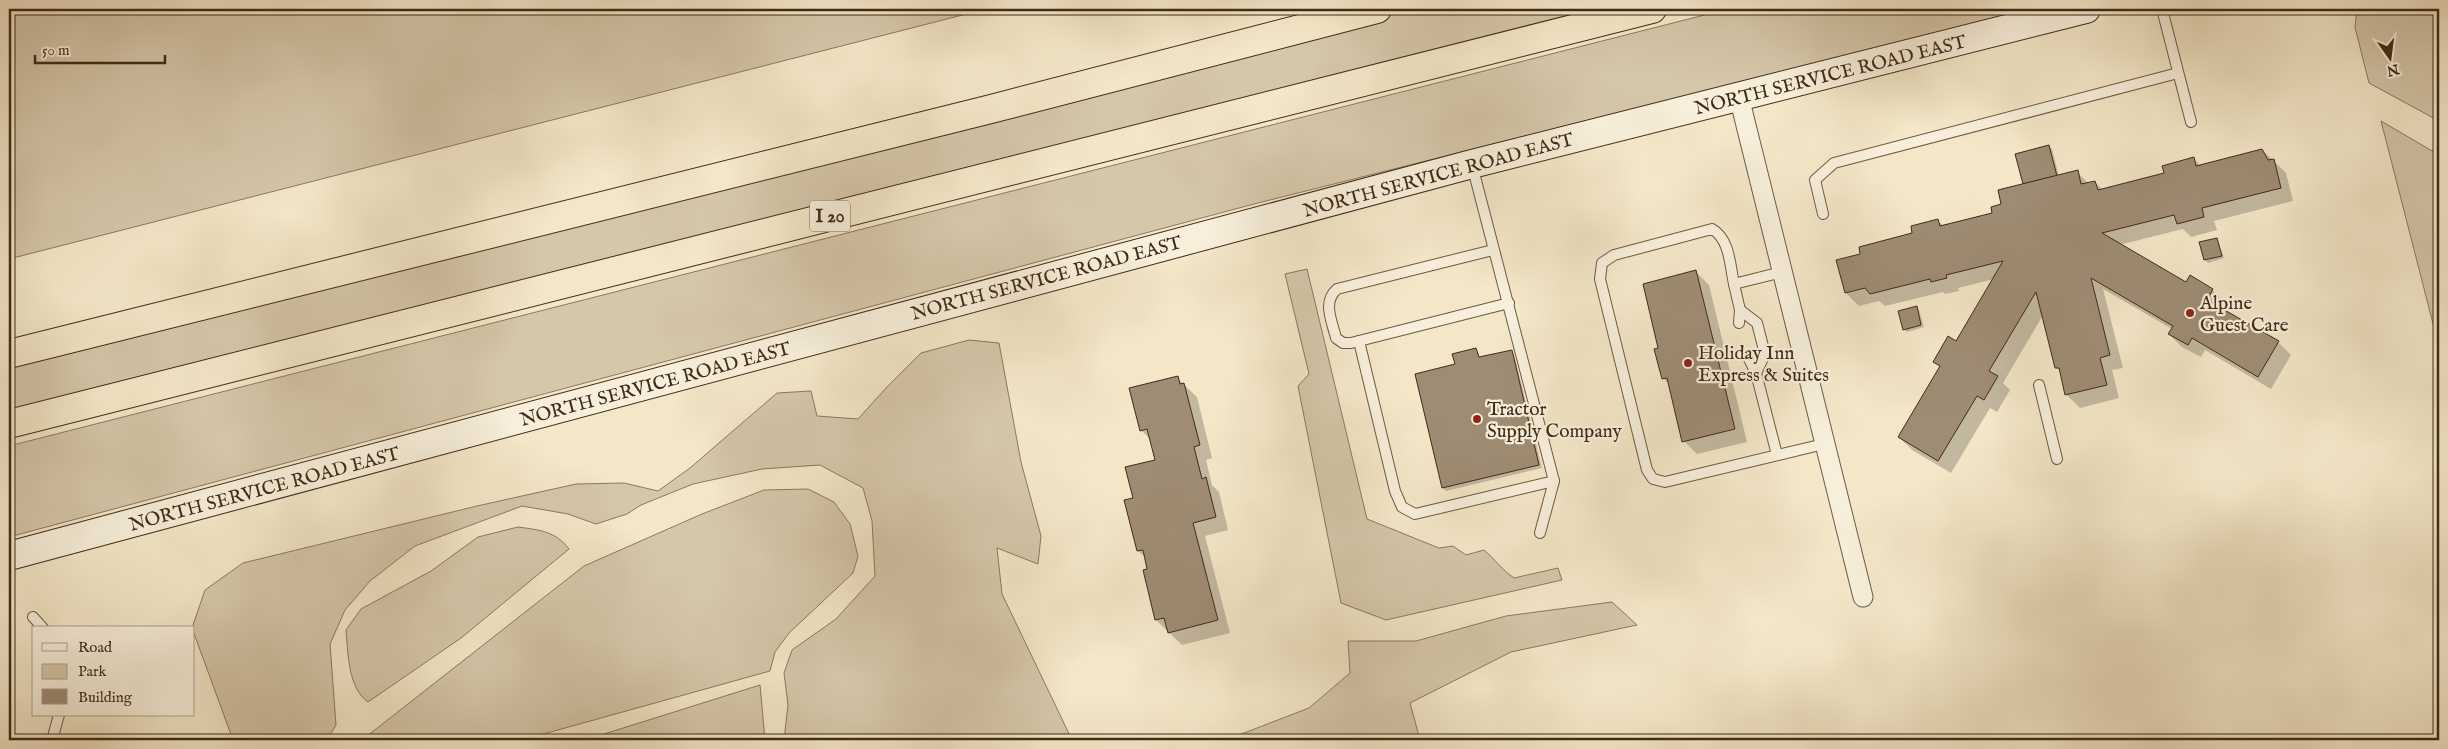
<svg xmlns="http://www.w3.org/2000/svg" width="2448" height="749" viewBox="0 0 2448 749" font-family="'IM FELL English',serif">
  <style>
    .green { fill: #d5c7aa; stroke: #8b7862 }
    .shadow { fill: #0003 }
    .building { fill: #9e8c74; stroke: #412a19 }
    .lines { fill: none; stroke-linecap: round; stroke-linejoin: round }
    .lane-casing { stroke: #6e5945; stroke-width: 12 }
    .street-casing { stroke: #6e5945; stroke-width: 21 }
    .secondary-casing { stroke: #412a19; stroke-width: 30 }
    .highway-casing { stroke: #412a19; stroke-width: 30 }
    .lane { stroke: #f7efdb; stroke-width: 10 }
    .street { stroke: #f7efdb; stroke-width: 19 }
    .secondary { stroke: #f7efdb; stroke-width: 28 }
    .highway { stroke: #f3e7c8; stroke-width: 28 }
    .poi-dot { fill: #8f2418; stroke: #f7efdb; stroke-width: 2 }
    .labels { text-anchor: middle; stroke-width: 4.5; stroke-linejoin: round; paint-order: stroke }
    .shield { fill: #f7efdb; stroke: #786553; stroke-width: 1 }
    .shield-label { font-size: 18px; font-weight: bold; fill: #412a19 }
    .street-label { font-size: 19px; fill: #412a19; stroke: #f7efdb }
    .poi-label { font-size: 19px; fill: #412a19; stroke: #f7efdb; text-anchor: start }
  </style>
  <rect width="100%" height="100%" fill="#f3e7c8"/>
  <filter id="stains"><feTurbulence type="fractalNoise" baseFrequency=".004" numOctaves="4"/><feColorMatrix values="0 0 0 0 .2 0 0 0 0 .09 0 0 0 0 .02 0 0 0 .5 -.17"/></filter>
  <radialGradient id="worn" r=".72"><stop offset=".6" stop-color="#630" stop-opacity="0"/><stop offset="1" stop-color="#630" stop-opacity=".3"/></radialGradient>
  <g class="green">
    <path d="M9 9H986L9 259Z"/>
    <path d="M1414 9H1596L9 411V365Z"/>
    <path d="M1728 9H2033L1254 204 9 537V446Z"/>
    <path d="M2357 9H2439V121L2369 83 2355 27Z"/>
    <path d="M2381 121 2439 155V347Z"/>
    <path d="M1307 269 1367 519 1439 548 1453 546 1466 555 1484 550C1495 559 1502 570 1514 578L1558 568 1562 580 1386 620 1341 603 1298 386 1309 374 1285 274Z"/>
    <path d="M969 340 999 343 1021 462 1041 536 1038 564 997 548 1002 594 1072 740H784L788 705 784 673 792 650 836 619 875 576 872 521 863 488 820 465 762 469 693 484 641 505 627 514 596 524 568 514 522 506 415 546 370 581 345 610 330 644 336 725 327 740H233L192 628 205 590 243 563 477 506 576 484 624 483 658 491 690 468 777 393 811 391 817 416 858 419 887 387 921 353Z"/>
    <path d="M808 489 834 502 850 524 858 556 853 573 789 633 775 652 770 671 522 740H362L584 566 702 514 764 490Z"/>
    <path d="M518 527C540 530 555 531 569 549L461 638 368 702C348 688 348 653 346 630L361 609 431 571 478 537Z"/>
    <path d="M1612 602 1637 625 1511 652 1410 703 1420 740H1226L1309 708 1350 673 1348 641H1416L1506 616Z"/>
    <path d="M760 685 765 740H585Z"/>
  </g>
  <g class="shadow">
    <path d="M2049 146 2052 149 2059 176 2077 172 2089 184 2095 182 2103 190 2165 174 2194 159 2201 166 2262 150 2273 160 2286 173 2293 201 2214 221 2217 230 2191 237 2183 229 2119 245 2186 284 2212 290 2225 303 2222 309 2278 342 2291 355 2271 389 2205 350 2201 357 2182 347 2169 334 2172 329 2103 289 2123 368 2112 370 2119 398 2080 408 2067 395 2061 372 2057 368 2043 315 2003 383 2010 390 1997 412 1990 408 1951 473 1912 450 1899 437 1941 368 1935 362 1956 343 1994 279 1958 288 1959 291 1945 294 1943 292 1885 306 1879 301 1859 306 1846 293 1862 255 1914 234 1938 221 1944 226 1994 214 2024 185Z"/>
    <path d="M2217 239 2224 258 2208 263 2205 260Z"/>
    <path d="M1696 272 1709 285 1747 442 1697 454 1684 441 1670 385 1663 378 1660 349Z"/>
    <path d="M1916 308 1919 310 1924 327 1907 332 1904 329Z"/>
    <path d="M1476 349 1480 358 1511 351 1514 354 1542 468 1446 491 1443 488 1416 375 1456 365Z"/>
    <path d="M1177 378 1197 397 1212 458 1206 460 1212 485 1219 492 1228 530 1205 536 1230 633 1182 645 1156 620 1146 558 1138 551 1134 499 1156 461 1151 440 1141 430Z"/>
  </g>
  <g class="building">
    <path d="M2049 145 2057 176 2023 184 2015 154Z"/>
    <path d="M2262 149 2268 160 2274 159 2281 188 2202 208 2204 217 2177 224 2174 215 2102 233 2186 282 2190 275 2213 289 2207 300 2279 341 2258 377 2192 338 2188 345 2168 334 2173 326 2091 278 2110 355 2100 358 2107 385 2065 395 2059 368H2055L2036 292 1989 371 1998 376 1984 400 1977 396 1938 461 1898 437 1940 366 1933 362 1948 336 1956 341 2003 261 1946 275 1947 278 1931 282 1930 279 1870 294 1865 288 1845 293 1836 260 1860 254 1859 247 1912 233 1911 226 1938 219 1940 226 1992 213 1991 207 2001 204 1998 190 2078 170 2081 184 2095 181 2098 190 2164 173 2162 166 2194 157 2196 166Z"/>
    <path d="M2217 238 2222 256 2204 260 2199 242Z"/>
    <path d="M1696 270 1735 429 1682 442 1667 378 1662 379 1654 349 1658 348 1643 284Z"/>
    <path d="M1917 306 1921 325 1903 330 1898 311Z"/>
    <path d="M1476 348 1479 357 1512 350 1539 465 1442 488 1415 374 1455 364 1452 354Z"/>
    <path d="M1178 376 1180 384 1184 383 1200 445 1194 447 1202 479 1206 477 1216 517 1193 523 1218 620 1168 633 1164 618 1155 620 1143 570 1147 569 1143 550 1137 551 1124 500 1133 498 1125 467 1155 460 1147 429 1140 431 1129 388Z"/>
  </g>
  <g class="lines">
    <defs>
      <g id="lane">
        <path d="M2162 9 2191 122"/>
        <path d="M1472 165 1554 481 1540 533"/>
        <path d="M1823 214 1815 180 1834 163 2178 73"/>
        <path d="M1493 250 1337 289C1322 302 1332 321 1336 338L1343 343H1351L1509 303"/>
        <path d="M1782 272 1734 284C1730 266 1730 239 1712 229L1614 255 1602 263 1600 279 1647 470 1653 479 1665 482 1824 444"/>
        <path d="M1734 284 1740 310 1739 323"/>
        <path d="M1740 310 1757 323 1765 354 1756 373"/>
        <path d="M1359 341 1395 491 1402 507 1415 514 1554 481"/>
        <path d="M1747 355 1756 373 1777 455"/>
        <path d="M2039 385 2057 459"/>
        <path d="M33 617 43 628"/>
        <path d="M52 740 59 715"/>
      </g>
      <path id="street" d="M1739 97 1863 597"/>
      <path id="secondary" d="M9 556 1472 164 2086 9"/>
      <g id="highway">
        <path d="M9 354 991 109 1377 9"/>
        <path d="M9 424 1652 9"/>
      </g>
    </defs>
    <use href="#lane" class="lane-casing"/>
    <use href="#street" class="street-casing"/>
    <use href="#secondary" class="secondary-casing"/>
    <use href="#highway" class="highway-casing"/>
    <use href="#lane" class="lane"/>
    <use href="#street" class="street"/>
    <use href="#secondary" class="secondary"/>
    <use href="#highway" class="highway"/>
  </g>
  <g class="poi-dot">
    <circle cx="2190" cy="313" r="5"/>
    <circle cx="1688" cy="363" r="5"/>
    <circle cx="1477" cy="419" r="5"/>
  </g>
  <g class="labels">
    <rect class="shield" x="810" y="200.5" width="40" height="31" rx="4"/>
    <g class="shield-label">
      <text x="830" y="222">I 20</text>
    </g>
    <g class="street-label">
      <text transform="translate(1830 74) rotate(-14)" y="7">NORTH SERVICE ROAD EAST</text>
      <text transform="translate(1438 174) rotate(-15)" y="7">NORTH SERVICE ROAD EAST</text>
      <text transform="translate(1046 277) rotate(-15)" y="7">NORTH SERVICE ROAD EAST</text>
      <text transform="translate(655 383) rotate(-15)" y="7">NORTH SERVICE ROAD EAST</text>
      <text transform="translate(264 488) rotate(-15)" y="7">NORTH SERVICE ROAD EAST</text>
    </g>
    <g class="poi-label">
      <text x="2200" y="309">Alpine<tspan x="2200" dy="22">Guest Care</tspan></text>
      <text x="1698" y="359">Holiday Inn<tspan x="1698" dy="22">Express &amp; Suites</tspan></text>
      <text x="1487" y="415">Tractor<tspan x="1487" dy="22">Supply Company</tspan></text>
    </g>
  </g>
  <rect width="2448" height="749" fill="none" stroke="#f3e7c8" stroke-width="30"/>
  <rect x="10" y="10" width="2428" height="729" fill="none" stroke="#412a19" stroke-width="2.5"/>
  <rect x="15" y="15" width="2418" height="719" fill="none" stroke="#412a19"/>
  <rect x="32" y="626" width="162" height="90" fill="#f7efdb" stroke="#aea08d"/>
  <rect x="42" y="643" width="25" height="8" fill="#f7efdb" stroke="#aea08d"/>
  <text x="78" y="652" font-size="15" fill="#412a19">Road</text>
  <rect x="42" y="664" width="25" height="15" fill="#d5c7aa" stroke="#aea08d"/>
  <text x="78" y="676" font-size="15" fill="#412a19">Park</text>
  <rect x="42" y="689" width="25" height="15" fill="#9e8c74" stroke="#aea08d"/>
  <text x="78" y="702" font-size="15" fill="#412a19">Building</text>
  <g transform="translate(2390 58) rotate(166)" stroke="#f7efdb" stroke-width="4" paint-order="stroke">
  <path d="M0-4L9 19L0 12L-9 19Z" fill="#412a19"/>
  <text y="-8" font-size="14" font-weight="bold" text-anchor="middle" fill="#412a19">N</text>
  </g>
  <path d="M35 55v8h130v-8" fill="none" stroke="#412a19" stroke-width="2.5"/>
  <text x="42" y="55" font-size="15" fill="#412a19" stroke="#f7efdb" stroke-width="4" paint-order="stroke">50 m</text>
  <rect width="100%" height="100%" filter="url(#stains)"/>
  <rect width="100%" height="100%" fill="url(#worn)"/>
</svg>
